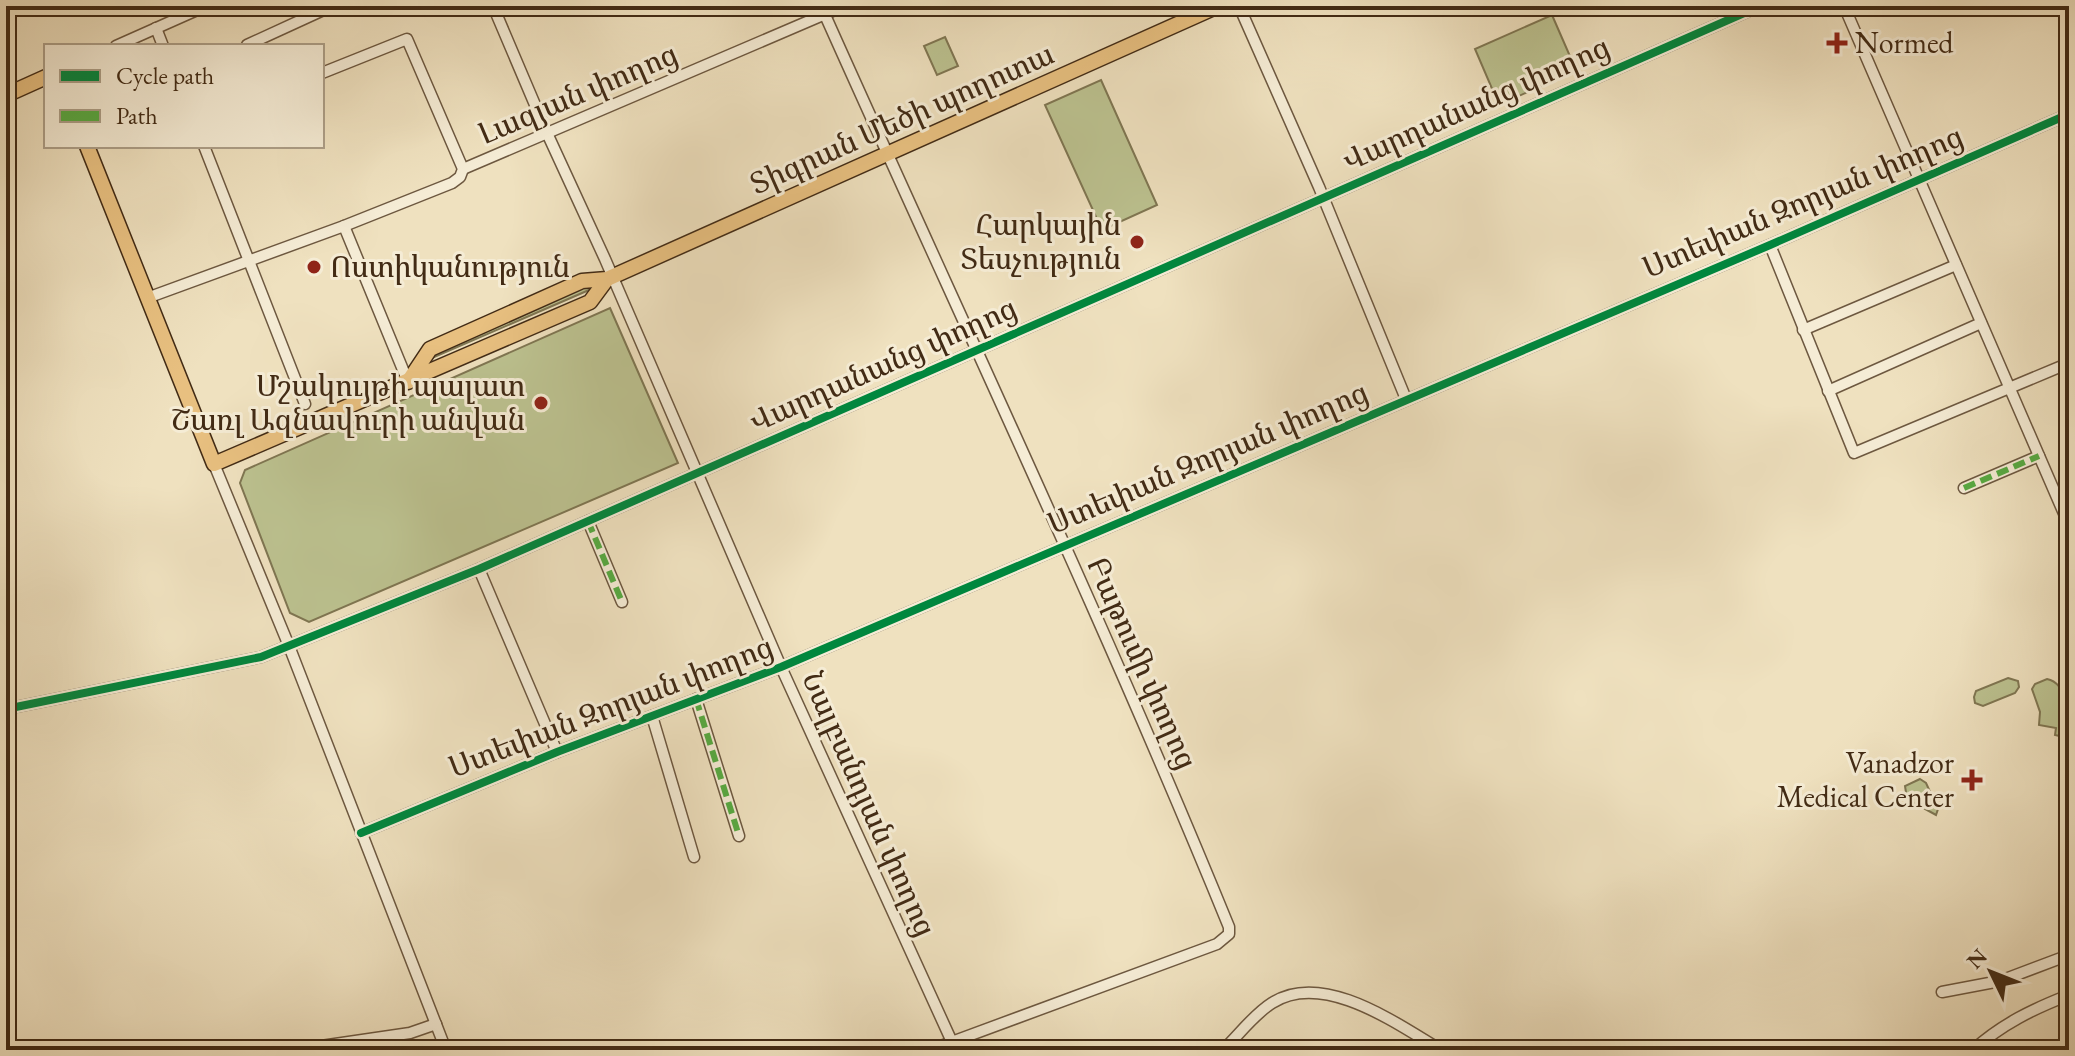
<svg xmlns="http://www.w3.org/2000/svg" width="2075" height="1056" viewBox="0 0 2075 1056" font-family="'EB Garamond','Noto Serif Armenian',serif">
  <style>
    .green { fill: #bcc290; stroke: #7f7652; stroke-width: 2 }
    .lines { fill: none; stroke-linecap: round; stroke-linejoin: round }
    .minor-casing { stroke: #6d5840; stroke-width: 13 }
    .major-casing { stroke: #422b15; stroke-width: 17 }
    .minor { stroke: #f5ecd5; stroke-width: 10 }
    .major { stroke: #e8c080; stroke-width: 14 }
    .quiet { stroke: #56ab42; stroke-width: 6; stroke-dasharray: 12 6; stroke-linecap: butt }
    .cycleway-casing { stroke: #f5ecd5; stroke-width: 13 }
    .cycleway { stroke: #00873e; stroke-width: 8 }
    .poi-dot { fill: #8f2418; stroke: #f5ecd5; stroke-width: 3 }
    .labels { text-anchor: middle; stroke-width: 6; stroke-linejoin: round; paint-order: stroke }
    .poi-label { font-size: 30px; fill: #422b15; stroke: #f5ecd5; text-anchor: end }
    .street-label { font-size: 30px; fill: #422b15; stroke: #f5ecd5 }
  </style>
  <rect width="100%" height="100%" fill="#efe1bf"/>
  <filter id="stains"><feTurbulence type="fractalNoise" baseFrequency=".0025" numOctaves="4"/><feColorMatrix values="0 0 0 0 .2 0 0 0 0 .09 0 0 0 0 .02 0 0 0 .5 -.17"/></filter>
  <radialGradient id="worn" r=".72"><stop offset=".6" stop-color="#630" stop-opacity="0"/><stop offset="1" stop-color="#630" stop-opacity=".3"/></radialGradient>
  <g class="green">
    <path d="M1552 15 1576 70 1499 105 1475 49Z"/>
    <path d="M945 37 958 66 937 75 924 46Z"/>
    <path d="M1101 80 1157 205 1102 230 1045 105Z"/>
    <path d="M589 285V290L432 358V355Z"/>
    <path d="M610 308 678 463 309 622 290 613 240 483 245 470Z"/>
    <path d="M2008 678 2018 681 2019 687 2015 693 1983 706 1975 703 1974 697 1976 691Z"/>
    <path d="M2047 679C2068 683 2071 720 2068 738L2055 735 2056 728 2039 725 2040 712 2032 689 2035 684Z"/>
    <path d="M1920 779 1926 783 1938 809 1936 815 1907 799 1905 786Z"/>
  </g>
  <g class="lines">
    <defs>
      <g id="minor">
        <path d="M493 6 547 133 605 259 781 667 952 1042"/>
        <path d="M821 6C958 313 1102 616 1229 927V934L1217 944 930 1050"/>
        <path d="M1239 6 1319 187 1406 399"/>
        <path d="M1844 6 2069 525"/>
        <path d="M156 28 163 46"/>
        <path d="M247 45 332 6"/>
        <path d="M116 46 206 6"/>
        <path d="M204 146 305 404"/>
        <path d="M463 169 844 6"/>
        <path d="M344 226 408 382"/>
        <path d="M1770 245 1854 453 2069 363"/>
        <path d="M147 298 344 226 452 183 460 177 463 169 407 39 322 73"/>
        <path d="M1803 330 1956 265"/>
        <path d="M1828 391 1981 323"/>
        <path d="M214 464 289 646 446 1050"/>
        <path d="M1964 488 2039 456"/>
        <path d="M588 521 622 602"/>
        <path d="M479 569 557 752"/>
        <path d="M696 699 739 836"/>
        <path d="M6 709 261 657 479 569 1760 6"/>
        <path d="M652 716 694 857"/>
        <path d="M361 833 557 752 781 667 1770 245 2069 114"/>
        <path d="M1942 992 2000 981 2069 955"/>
        <path d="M294 1050 410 1033 436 1024"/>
        <path d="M1223 1050C1239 1035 1253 1015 1272 1003 1323 970 1397 1024 1441 1050"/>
        <path d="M1973 1050C2002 1024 2033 1009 2069 995"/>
      </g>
      <g id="major">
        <path d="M6 95 46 77"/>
        <path d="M87 146 214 464 590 302 607 279"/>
        <path d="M408 382 430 349 582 281 607 279 1218 6"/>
      </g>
    </defs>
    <use href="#minor" class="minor-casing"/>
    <use href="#major" class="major-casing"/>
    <use href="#minor" class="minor"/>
    <use href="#major" class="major"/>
    <g class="quiet">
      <path d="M1964 488 2039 456"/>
      <path d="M588 521 622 602"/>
      <path d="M696 699 739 836"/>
    </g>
    <defs>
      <g id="cycleway">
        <path d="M6 709 261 657 479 569 1760 6"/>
        <path d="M361 833 557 752 781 667 1770 245 2069 114"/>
      </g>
    </defs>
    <use href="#cycleway" class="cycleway-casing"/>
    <use href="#cycleway" class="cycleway"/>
  </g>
  <g class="poi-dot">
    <path d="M1833 31h8v8h8v8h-8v8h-8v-8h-8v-8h8z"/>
    <circle cx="1137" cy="242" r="8"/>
    <circle cx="314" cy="267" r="8"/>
    <circle cx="541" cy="403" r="8"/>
    <path d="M1968 768h8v8h8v8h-8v8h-8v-8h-8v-8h8z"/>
  </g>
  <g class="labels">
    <g class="poi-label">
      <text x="1855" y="53" text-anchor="start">Normed</text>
      <text x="1121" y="235">Հարկային<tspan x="1121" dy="34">Տեսչություն</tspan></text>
      <text x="330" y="277" text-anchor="start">Ոստիկանություն</text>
      <text x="525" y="396">Մշակույթի պալատ<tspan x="525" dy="34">Շառլ Ազնավուրի անվան</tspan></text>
      <text x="1954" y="773">Vanadzor<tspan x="1954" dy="34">Medical Center</tspan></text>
    </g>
    <g class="street-label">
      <text transform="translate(578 94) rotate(-23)" y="10">Լազյան փողոց</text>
      <text transform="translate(1476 104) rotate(-24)" y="10">Վարդանանց փողոց</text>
      <text transform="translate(902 119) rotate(-24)" y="10">Տիգրան Մեծի պողոտա</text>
      <text transform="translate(1803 202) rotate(-23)" y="10">Ստեփան Զորյան փողոց</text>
      <text transform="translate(883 365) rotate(-24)" y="10">Վարդանանց փողոց</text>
      <text transform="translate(1208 458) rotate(-23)" y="10">Ստեփան Զորյան փողոց</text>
      <text transform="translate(1142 663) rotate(66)" y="10">Բաթումի փողոց</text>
      <text transform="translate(611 707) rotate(-21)" y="10">Ստեփան Զորյան փողոց</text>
      <text transform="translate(869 804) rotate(66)" y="10">Նալբանդյան փողոց</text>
    </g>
  </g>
  <rect width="2075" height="1056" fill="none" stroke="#efe1bf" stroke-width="32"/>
  <rect x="8" y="8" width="2059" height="1040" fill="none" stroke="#422b15" stroke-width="4"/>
  <rect x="16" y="16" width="2043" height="1024" fill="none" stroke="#422b15" stroke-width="2"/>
  <rect x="44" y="44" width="280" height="104" fill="#f5ecd5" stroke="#ad9f88" stroke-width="2"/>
  <rect x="60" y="70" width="40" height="12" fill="#00873e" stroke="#ad9f88" stroke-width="2"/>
  <text x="116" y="84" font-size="24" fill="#422b15">Cycle path</text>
  <rect x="60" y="110" width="40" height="12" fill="#56ab42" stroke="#ad9f88" stroke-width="2"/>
  <text x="116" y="124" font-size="24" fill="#422b15">Path</text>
  <g transform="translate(1991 972) rotate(313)" stroke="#f5ecd5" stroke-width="6" paint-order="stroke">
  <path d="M0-6L14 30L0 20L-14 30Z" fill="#422b15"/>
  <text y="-12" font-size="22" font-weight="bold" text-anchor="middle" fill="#422b15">N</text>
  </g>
  <rect width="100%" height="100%" filter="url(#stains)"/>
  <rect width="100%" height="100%" fill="url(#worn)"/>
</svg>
